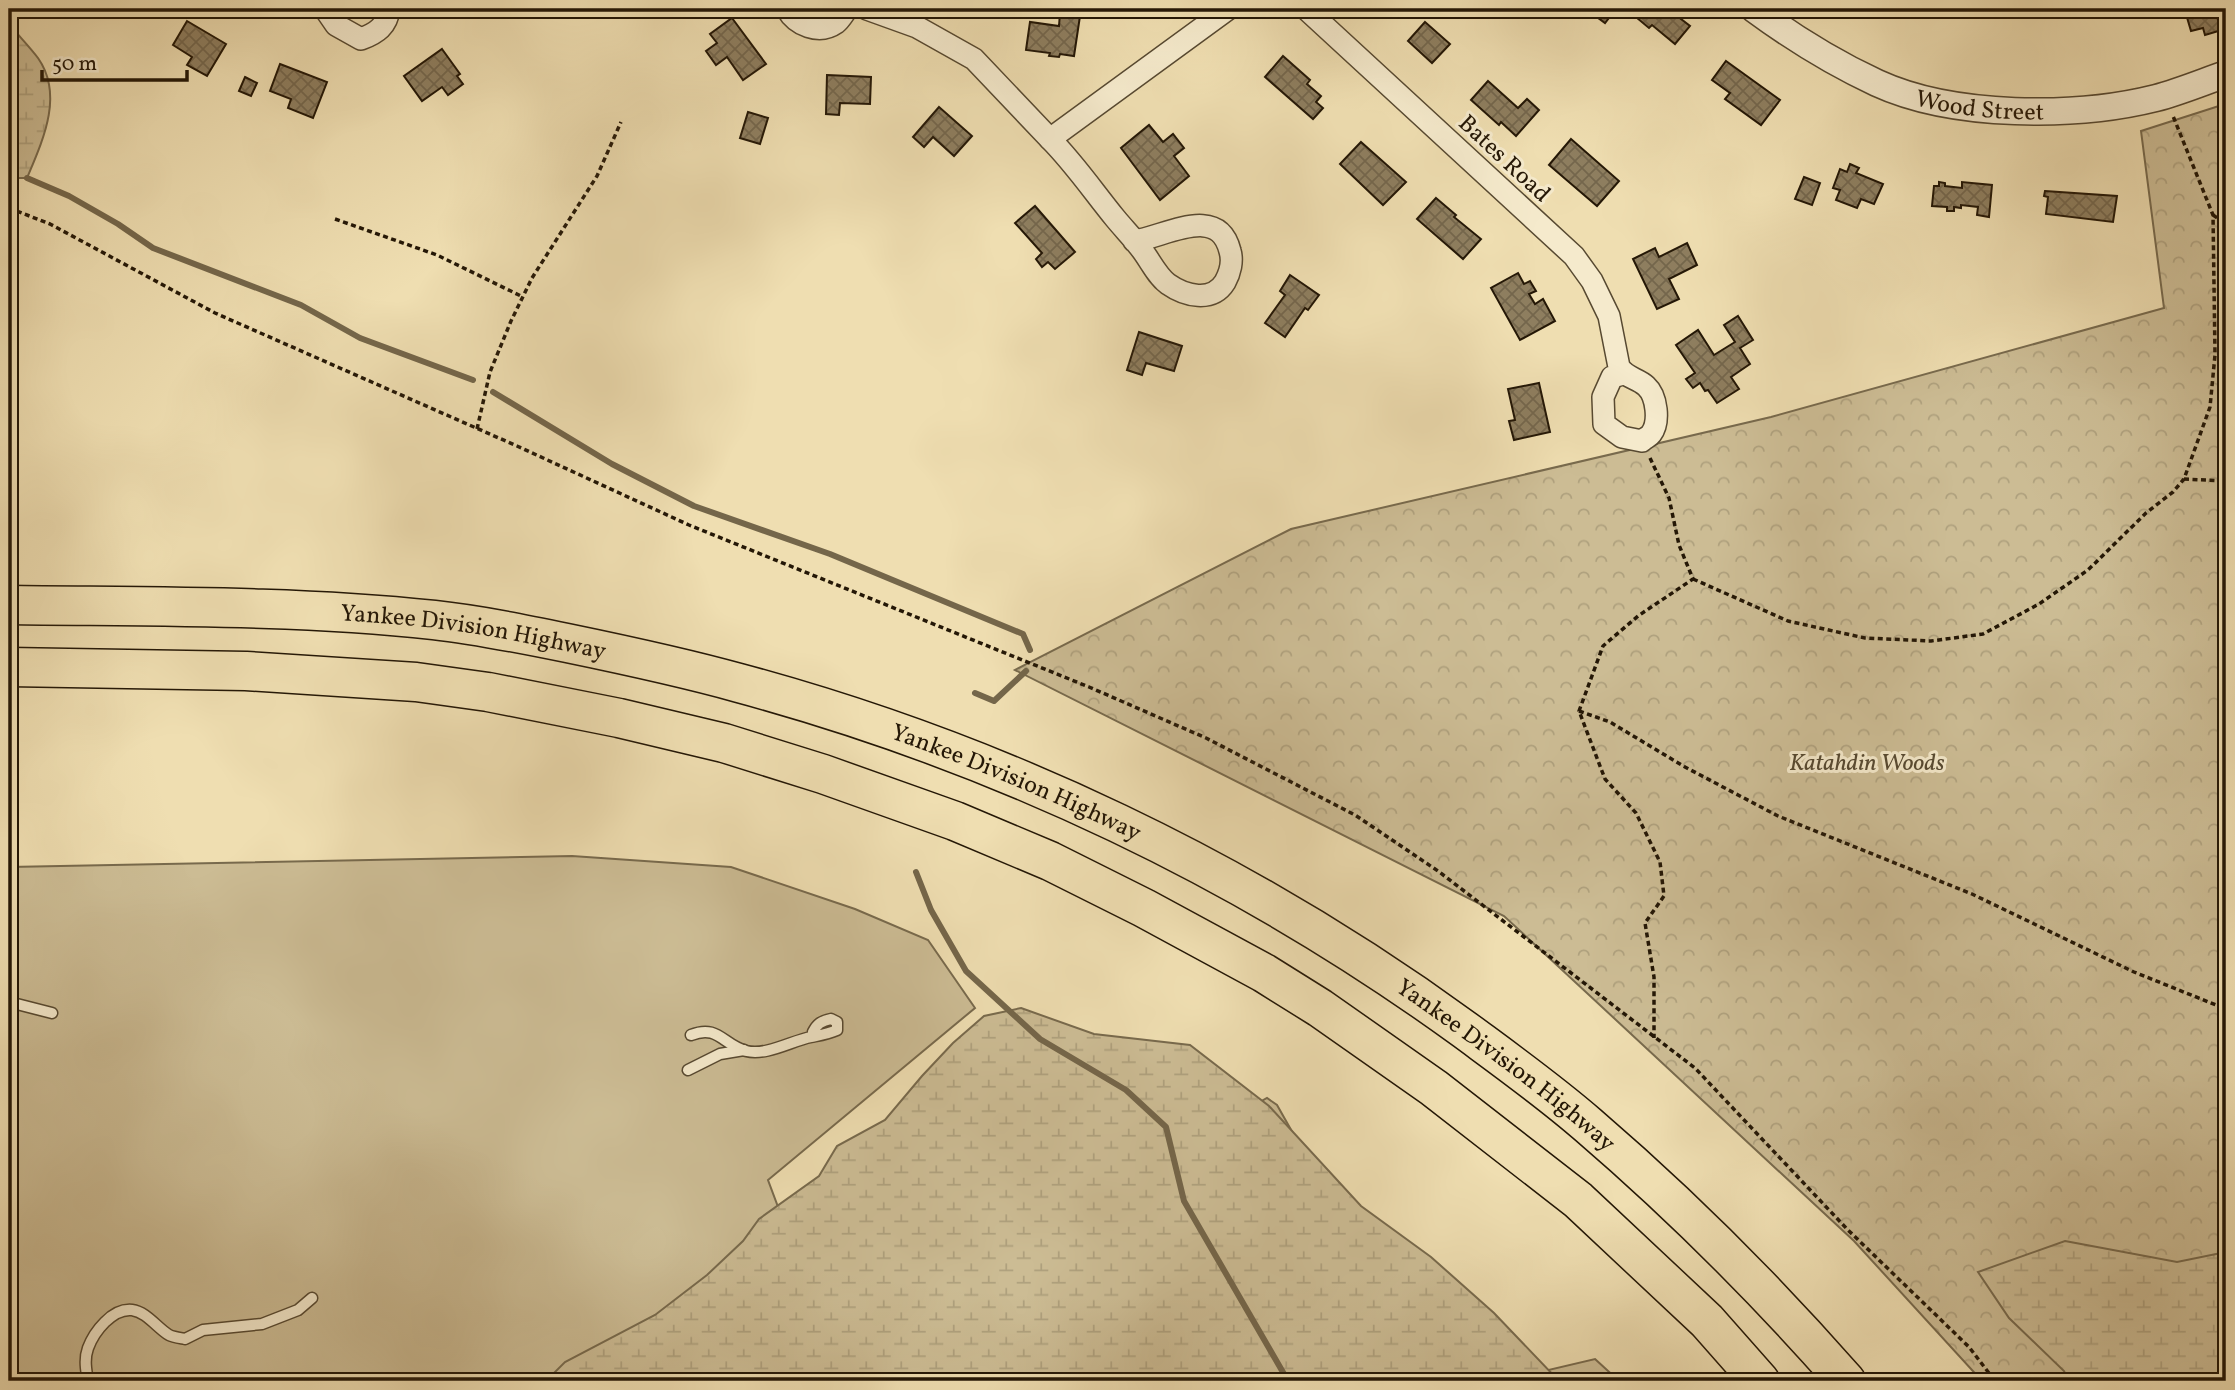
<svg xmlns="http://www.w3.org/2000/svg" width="2235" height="1390" viewBox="0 0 2235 1390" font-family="Vollkorn,serif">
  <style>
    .grass { fill: #ccbc94; stroke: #786a4d; stroke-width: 2 }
    .forest { fill: url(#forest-crowns); stroke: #786a4d; stroke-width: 2 }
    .wetland { fill: url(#wetland-marsh); stroke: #786a4d; stroke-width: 2 }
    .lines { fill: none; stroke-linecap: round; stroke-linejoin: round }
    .stream { stroke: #74664a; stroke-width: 6 }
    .building { fill: url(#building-cross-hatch); stroke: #241706; stroke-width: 2 }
    .service-casing { stroke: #574931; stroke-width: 13 }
    .minor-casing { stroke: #574931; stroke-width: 24 }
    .tertiary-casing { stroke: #574931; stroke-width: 29 }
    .motorway-casing { stroke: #241706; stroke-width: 41 }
    .path { stroke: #241706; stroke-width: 3.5; stroke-dasharray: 5 3.5; stroke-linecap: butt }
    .service { stroke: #f5eacc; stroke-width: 10 }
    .minor { stroke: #f5eacc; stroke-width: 21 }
    .tertiary { stroke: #f5eacc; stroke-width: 26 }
    .motorway { stroke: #efdeb1; stroke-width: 38 }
    .labels { text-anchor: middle; stroke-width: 6; stroke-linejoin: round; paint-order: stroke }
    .street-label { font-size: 24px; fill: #241706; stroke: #f5eacc }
    .park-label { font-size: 24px; font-style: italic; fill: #564931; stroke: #f5eacc }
  </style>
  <defs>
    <pattern id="forest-crowns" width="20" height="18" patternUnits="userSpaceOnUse" patternTransform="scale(1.75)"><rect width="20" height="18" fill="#ccbc94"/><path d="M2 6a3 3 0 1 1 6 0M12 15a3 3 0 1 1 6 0" fill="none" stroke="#afa17e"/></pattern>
    <pattern id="wetland-marsh" width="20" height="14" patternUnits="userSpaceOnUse" patternTransform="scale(1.75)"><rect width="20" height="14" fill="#ccbc94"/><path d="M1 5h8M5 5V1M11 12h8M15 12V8" fill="none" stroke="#afa17e"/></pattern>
    <pattern id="building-cross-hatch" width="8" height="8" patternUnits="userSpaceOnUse" patternTransform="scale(1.75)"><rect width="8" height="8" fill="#8e7e5f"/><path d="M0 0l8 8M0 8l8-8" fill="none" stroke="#74664c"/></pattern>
  </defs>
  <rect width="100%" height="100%" fill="#efdeb1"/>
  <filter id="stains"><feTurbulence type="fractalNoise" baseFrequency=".00286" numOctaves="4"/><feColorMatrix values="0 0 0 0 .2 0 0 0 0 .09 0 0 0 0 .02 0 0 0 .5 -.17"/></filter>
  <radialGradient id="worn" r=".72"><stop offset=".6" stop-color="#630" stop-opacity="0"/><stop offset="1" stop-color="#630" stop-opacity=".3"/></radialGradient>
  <g class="grass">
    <path d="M572 856 731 867 855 909 928 940 975 1008 768 1180 830 1346 1267 1098 1277 1105 1433 1381H9V867Z"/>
    <path d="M1595 1359 1619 1381H1502Z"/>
  </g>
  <path class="forest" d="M2222 105 2226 114V1381H1982L1854 1241 1504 916 1015 670 1291 529 1771 417 2164 308 2141 131Z"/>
  <g class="wetland">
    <path d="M9 24C18 35 29 46 38 58 64 95 43 140 27 178H9Z"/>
    <path d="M1021 1008 1094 1034 1190 1045 1269 1106 1361 1206 1431 1257 1494 1313 1559 1381H546L565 1362 655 1315 707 1275 743 1241 759 1219 819 1176 837 1146 885 1120 922 1076 953 1043 984 1016Z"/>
    <path d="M2065 1241 2177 1262 2226 1252V1381H2069L2064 1371 2009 1318 1978 1272Z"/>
  </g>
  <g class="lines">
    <g class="stream">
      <path d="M27 178 69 196 118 224 153 248 301 305 360 338 473 380"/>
      <path d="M493 392 612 464 694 506 830 554 1023 634 1030 650"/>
      <path d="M975 693 994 701 1026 671"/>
      <path d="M916 872 931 910 966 971 1040 1039 1126 1090 1166 1127 1184 1201 1288 1381"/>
    </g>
  </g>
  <g class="building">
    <path d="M1586 9H1614L1615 10 1605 23Z"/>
    <path d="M1645 9H1659L1664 12 1668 9 1690 26 1675 44 1652 25 1649 28 1637 18Z"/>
    <path d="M2188 9H2220L2225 29 2205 35 2203 28 2191 31 2186 14H2189Z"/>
    <path d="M1060 13 1080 16 1074 56 1060 54 1059 57 1049 56 1050 53 1026 50 1030 22 1059 26Z"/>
    <path d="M732 18 766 64 743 80 727 57 716 65 706 51 717 43 710 34Z"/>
    <path d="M187 21 226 44 207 76 187 65 192 57 173 45Z"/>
    <path d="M1425 22 1450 44 1432 63 1408 41Z"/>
    <path d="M442 49 460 74 457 76 463 84 448 95 442 87 422 101 404 76Z"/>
    <path d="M1283 56 1310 80 1307 84 1321 96 1316 102 1323 108 1313 119 1265 77Z"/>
    <path d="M1726 61 1780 100 1761 125 1725 99 1730 93 1712 80Z"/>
    <path d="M280 64 327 82 313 118 288 108 291 99 270 91Z"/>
    <path d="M827 75 871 77 870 104 840 103 839 115 826 114Z"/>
    <path d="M245 77 257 83 251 96 239 91Z"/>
    <path d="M1488 81 1518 108 1527 99 1539 110 1516 136 1501 122 1499 125 1471 100Z"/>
    <path d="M939 107 972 136 954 156 933 137 924 147 913 137Z"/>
    <path d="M748 112 768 118 760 144 740 138Z"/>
    <path d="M1149 125 1163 142 1173 134 1184 148 1174 156 1189 176 1160 200 1121 148Z"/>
    <path d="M1571 139 1619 181 1597 206 1549 165Z"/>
    <path d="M1361 142 1406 182 1383 205 1340 164Z"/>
    <path d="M1850 164 1859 168 1856 173 1883 184 1874 204 1861 199 1857 208 1836 200 1840 190 1833 188 1840 169 1847 172Z"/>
    <path d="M1804 177 1820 183 1812 205 1795 199Z"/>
    <path d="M1939 182 1945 183V186L1962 188V182L1992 185 1989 217 1977 215 1978 207 1961 205V208L1954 207V211H1947V207L1932 206 1934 186H1939Z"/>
    <path d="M2045 191 2117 196 2113 222 2046 214 2048 197 2044 196Z"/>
    <path d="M1436 198 1456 215 1454 217 1481 239 1463 259 1417 219Z"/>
    <path d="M1035 206 1075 252 1055 269 1048 262 1042 267 1036 259 1042 253 1015 223Z"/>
    <path d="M1687 243 1697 265 1669 279 1679 299 1657 309 1633 259 1655 248 1659 257Z"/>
    <path d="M1518 273 1524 284 1530 281 1536 291 1529 294 1535 304 1543 299 1555 321 1520 340 1491 288Z"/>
    <path d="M1290 275 1319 295 1308 310 1305 308 1285 337 1265 323 1285 295 1280 291Z"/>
    <path d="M1738 316 1753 340 1740 348 1750 364 1731 377 1739 389 1717 403 1708 390 1705 391 1700 383 1693 388 1686 379 1695 373 1676 345 1698 330 1714 355 1735 342 1724 325Z"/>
    <path d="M1139 332 1182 346 1174 371 1146 363 1142 375 1127 370Z"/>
    <path d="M9 359H15L13 381 9 380Z"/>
    <path d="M1539 383 1550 432 1514 440 1509 421 1515 420 1508 389Z"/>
  </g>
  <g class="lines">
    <defs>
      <g id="service">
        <path d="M9 1002 52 1013"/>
        <path d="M691 1035C718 1024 723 1045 746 1051 767 1056 791 1041 811 1037 821 1035 828 1034 837 1030V1022L831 1019C821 1021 817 1024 813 1032"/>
        <path d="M688 1070 720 1054 744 1050"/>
        <path d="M88 1381C86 1370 84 1359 88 1348 94 1332 112 1308 132 1310 147 1312 157 1328 169 1335 173 1337 180 1338 185 1339L203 1330 262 1324 298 1310 312 1298"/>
      </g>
      <g id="minor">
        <path d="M325 9 336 25 361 39C377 33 387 26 389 9"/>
        <path d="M787 9C796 25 819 35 836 23 840 20 844 13 847 9"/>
        <path d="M867 9 917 27 974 59 1050 139"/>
        <path d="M1306 9 1574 256 1592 281 1609 316 1619 367C1626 378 1637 378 1646 386 1657 396 1660 422 1651 434 1649 437 1645 438 1642 441L1622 437 1604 424 1603 397 1612 377 1623 374"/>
        <path d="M1134 241C1165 237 1218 203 1230 251 1233 261 1230 273 1225 282 1212 303 1185 296 1168 284 1157 276 1151 262 1142 250 1134 239 1124 229 1115 218 1093 191 1074 163 1050 139L1228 9"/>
      </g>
      <g id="tertiary">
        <path id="s1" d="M1754 9C1792 37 1834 63 1877 83 1953 118 2076 118 2156 98 2179 92 2203 82 2226 74"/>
      </g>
      <g id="motorway">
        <path id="s2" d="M9 605C150 607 293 605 434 620 479 625 523 634 567 643 625 655 682 667 739 683 999 753 1247 871 1465 1030 1507 1061 1549 1091 1588 1125 1680 1204 1766 1290 1846 1381"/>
        <path d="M9 667 246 671 416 682 488 692 619 718 724 743 823 774 955 821 1050 861 1144 908 1264 973 1320 1008 1434 1088 1578 1200 1707 1321 1760 1381"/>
      </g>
    </defs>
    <use href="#service" class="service-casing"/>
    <use href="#minor" class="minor-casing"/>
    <use href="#tertiary" class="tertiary-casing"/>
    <use href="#motorway" class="motorway-casing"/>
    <g class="path">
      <path d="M9 208 50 224 215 313 517 446 689 525 1089 687 1206 738 1355 815 1438 871 1695 1068 1848 1230 1969 1347 1995 1381"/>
      <path d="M2213 215 2226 224"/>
      <path d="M335 219 437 255 523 297"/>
      <path d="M477 429 490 372 511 321 532 278 597 176 621 122"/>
      <path d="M1650 458 1669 498 1679 545 1693 579 1638 616 1603 646 1579 711 1605 779 1636 813 1660 862 1664 896 1645 923 1654 977V1038"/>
      <path d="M2184 479 2226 481"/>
      <path d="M1693 579 1788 621 1865 638 1931 641 1983 634 2039 604 2088 570 2146 513 2173 492 2184 479 2210 407 2215 355 2213 215 2173 116"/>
      <path d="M1579 711 1610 722 1685 767 1778 816 1972 894 2134 972 2226 1009"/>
    </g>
    <use href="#service" class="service"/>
    <use href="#minor" class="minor"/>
    <use href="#tertiary" class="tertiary"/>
    <use href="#motorway" class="motorway"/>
  </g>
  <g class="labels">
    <g class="street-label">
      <text dy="8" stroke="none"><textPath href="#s1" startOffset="250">Wood Street</textPath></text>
      <text transform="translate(1505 158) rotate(43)" y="8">Bates Road</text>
      <text dy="8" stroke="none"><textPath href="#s2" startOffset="466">Yankee Division Highway</textPath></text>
      <text dy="8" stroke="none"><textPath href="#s2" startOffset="1032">Yankee Division Highway</textPath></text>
      <text dy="8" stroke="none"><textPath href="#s2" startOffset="1600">Yankee Division Highway</textPath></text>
    </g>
    <g class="park-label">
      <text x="1867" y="770">Katahdin Woods</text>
    </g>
  </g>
  <rect width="2235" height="1390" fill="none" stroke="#efdeb1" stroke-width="35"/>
  <rect x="10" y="10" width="2214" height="1369" fill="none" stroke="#241706" stroke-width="3.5"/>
  <rect x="18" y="18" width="2200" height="1355" fill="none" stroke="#241706" stroke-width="2"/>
  <path d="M42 70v10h145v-10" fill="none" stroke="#241706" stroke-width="3.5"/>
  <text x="52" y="70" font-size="21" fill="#241706" stroke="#f5eacc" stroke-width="5" paint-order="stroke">50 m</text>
  <rect width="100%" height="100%" filter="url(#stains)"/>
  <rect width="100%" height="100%" fill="url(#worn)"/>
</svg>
